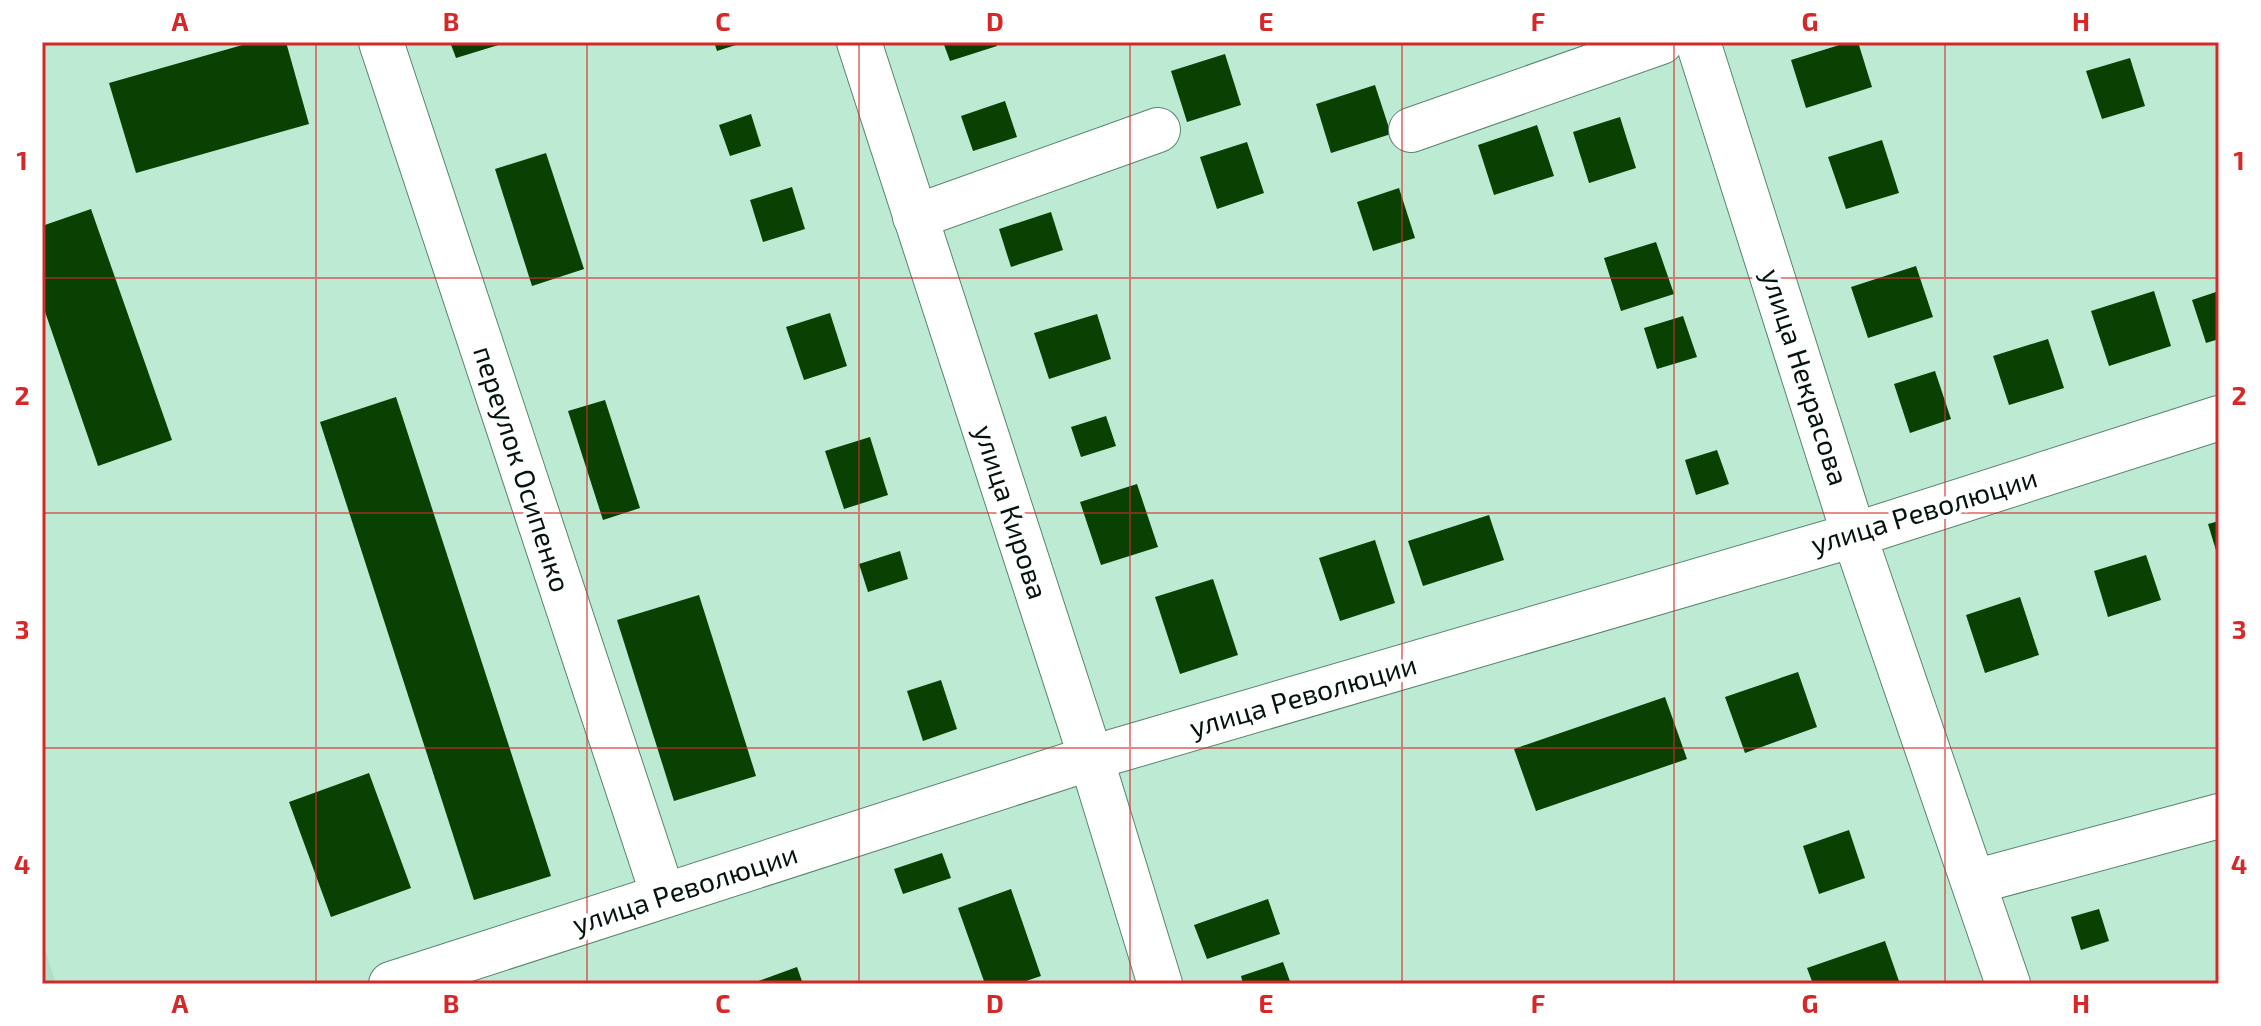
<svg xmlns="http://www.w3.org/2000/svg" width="2261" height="1026" viewBox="0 0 2261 1026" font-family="'Exo 2',sans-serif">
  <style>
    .built { fill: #ace1c5 }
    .building { fill: #094103 }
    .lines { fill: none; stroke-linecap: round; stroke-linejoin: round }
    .minor-casing { stroke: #59846f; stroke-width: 46 }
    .minor { stroke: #fff; stroke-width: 44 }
    .grid { fill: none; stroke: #d62828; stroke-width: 2; stroke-opacity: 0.55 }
    .labels { text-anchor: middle; stroke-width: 8; stroke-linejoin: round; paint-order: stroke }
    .street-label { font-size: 28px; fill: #04140c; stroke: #fff }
    .neatline { fill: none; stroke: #d62828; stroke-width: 3 }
    .grid-label { font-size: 26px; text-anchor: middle; font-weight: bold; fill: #d62828 }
  </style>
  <rect width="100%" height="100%" fill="#bcead2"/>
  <path class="built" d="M42 940 56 984H42Z"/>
  <g class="building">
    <path d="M253 42H286L309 124 136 173 109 83Z"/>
    <path d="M450 42H505V43L456 58Z"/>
    <path d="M714 42H742V43L717 51Z"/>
    <path d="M943 42H996L997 46 950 61Z"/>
    <path d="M1849 42H1858L1872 87 1806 108 1791 60Z"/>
    <path d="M1225 54 1241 105 1187 122 1171 71Z"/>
    <path d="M2130 58 2145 106 2102 119 2086 71Z"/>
    <path d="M1375 85 1391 134 1331 153 1316 104Z"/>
    <path d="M1005 101 1017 137 973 151 961 116Z"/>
    <path d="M751 114 761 146 730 156 719 125Z"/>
    <path d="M1620 117 1636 168 1589 183 1573 132Z"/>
    <path d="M1537 125 1554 176 1494 195 1478 145Z"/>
    <path d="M1882 140 1899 193 1846 209 1828 157Z"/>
    <path d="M1247 142 1264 193 1217 209 1200 157Z"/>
    <path d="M546 153 584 269 532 286 495 169Z"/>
    <path d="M792 187 805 229 763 242 750 200Z"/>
    <path d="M1399 188 1415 238 1373 251 1357 202Z"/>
    <path d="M91 209 172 440 98 466 42 303V226Z"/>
    <path d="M1051 212 1063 250 1011 267 999 229Z"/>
    <path d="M1656 242 1674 294 1621 311 1604 258Z"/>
    <path d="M1916 266 1933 317 1868 338 1851 287Z"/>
    <path d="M2154 291 2171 346 2109 366 2091 311Z"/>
    <path d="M2219 291V339L2206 343 2192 300Z"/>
    <path d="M830 313 847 366 804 380 786 327Z"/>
    <path d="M1097 314 1111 359 1049 379 1034 333Z"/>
    <path d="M1683 316 1697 357 1657 369 1644 328Z"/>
    <path d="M2048 339 2064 388 2009 405 1993 356Z"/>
    <path d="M1935 371 1951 419 1910 433 1894 384Z"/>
    <path d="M396 397 551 876 474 900 320 422Z"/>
    <path d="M605 400 640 508 603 520 568 411Z"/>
    <path d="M1106 416 1116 446 1081 457 1071 427Z"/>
    <path d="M870 437 888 495 844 509 825 451Z"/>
    <path d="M1717 450 1729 484 1696 495 1685 460Z"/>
    <path d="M1137 484 1158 547 1101 565 1080 502Z"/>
    <path d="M1489 515 1504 560 1423 586 1408 541Z"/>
    <path d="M2219 521V557H2218L2208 524Z"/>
    <path d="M1375 540 1395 603 1340 621 1319 558Z"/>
    <path d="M900 551 908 579 868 592 859 564Z"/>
    <path d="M2146 555 2161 600 2108 617 2094 571Z"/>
    <path d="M1213 579 1238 655 1180 674 1155 597Z"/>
    <path d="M699 595 756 776 674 801 617 620Z"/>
    <path d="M2020 597 2039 655 1985 673 1966 615Z"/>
    <path d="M1798 672 1817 727 1745 753 1725 697Z"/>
    <path d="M941 680 957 729 923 741 907 691Z"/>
    <path d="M1665 697 1687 759 1536 811 1514 749Z"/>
    <path d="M369 773 411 888 331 917 289 802Z"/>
    <path d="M1849 830 1865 878 1819 894 1803 846Z"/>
    <path d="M942 853 951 878 903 894 894 869Z"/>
    <path d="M1011 889 1041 976 1017 984H985L958 908Z"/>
    <path d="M1268 899 1280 934 1207 959 1194 925Z"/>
    <path d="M2099 909 2109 941 2081 950 2071 917Z"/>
    <path d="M1885 941 1900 984H1813L1807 968Z"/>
    <path d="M1283 962 1291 984H1243L1241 976Z"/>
    <path d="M797 967 803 984H750Z"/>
  </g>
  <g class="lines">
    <defs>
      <g id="minor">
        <path d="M381 42 663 895"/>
        <path d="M859 42 1091 758 1160 984"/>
        <path d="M1698 42 1854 535 2008 984"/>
        <path d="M1411 130 1661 42"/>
        <path d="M915 217 1158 130"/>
        <path d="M1974 882 2219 816"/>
        <path d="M391 984 1091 758 1854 535 2219 418"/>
      </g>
    </defs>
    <use href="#minor" class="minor-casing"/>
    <use href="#minor" class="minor"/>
  </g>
  <path class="grid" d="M316 42V984M587 42V984M859 42V984M1130 42V984M1402 42V984M1674 42V984M1945 42V984M42 278H2219M42 513H2219M42 748H2219"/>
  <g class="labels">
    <g class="street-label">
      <text transform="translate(1805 377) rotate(72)" y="10">улица Некрасова</text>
      <text transform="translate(522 469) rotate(72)" y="10">переулок Осипенко</text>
      <text transform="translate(1924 511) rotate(-17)" y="10">улица Революции</text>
      <text transform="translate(1011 512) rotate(72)" y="10">улица Кирова</text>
      <text transform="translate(1303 696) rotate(-16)" y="10">улица Революции</text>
      <text transform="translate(685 889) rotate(-18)" y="10">улица Революции</text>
    </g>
  </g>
  <rect width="2261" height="1026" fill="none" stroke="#ffffff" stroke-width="88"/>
  <rect x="44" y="44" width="2173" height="938" class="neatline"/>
  <g class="grid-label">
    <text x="180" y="31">A</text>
    <text x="451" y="31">B</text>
    <text x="723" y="31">C</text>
    <text x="995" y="31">D</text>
    <text x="1266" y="31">E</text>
    <text x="1538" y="31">F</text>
    <text x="1810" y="31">G</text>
    <text x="2081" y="31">H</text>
    <text x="22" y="170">1</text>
    <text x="2239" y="170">1</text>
    <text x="22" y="405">2</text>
    <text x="2239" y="405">2</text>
    <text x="22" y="639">3</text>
    <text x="2239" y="639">3</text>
    <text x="22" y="874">4</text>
    <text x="2239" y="874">4</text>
    <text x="180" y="1013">A</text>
    <text x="451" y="1013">B</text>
    <text x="723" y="1013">C</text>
    <text x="995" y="1013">D</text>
    <text x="1266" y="1013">E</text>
    <text x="1538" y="1013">F</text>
    <text x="1810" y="1013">G</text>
    <text x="2081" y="1013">H</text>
  </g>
</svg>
